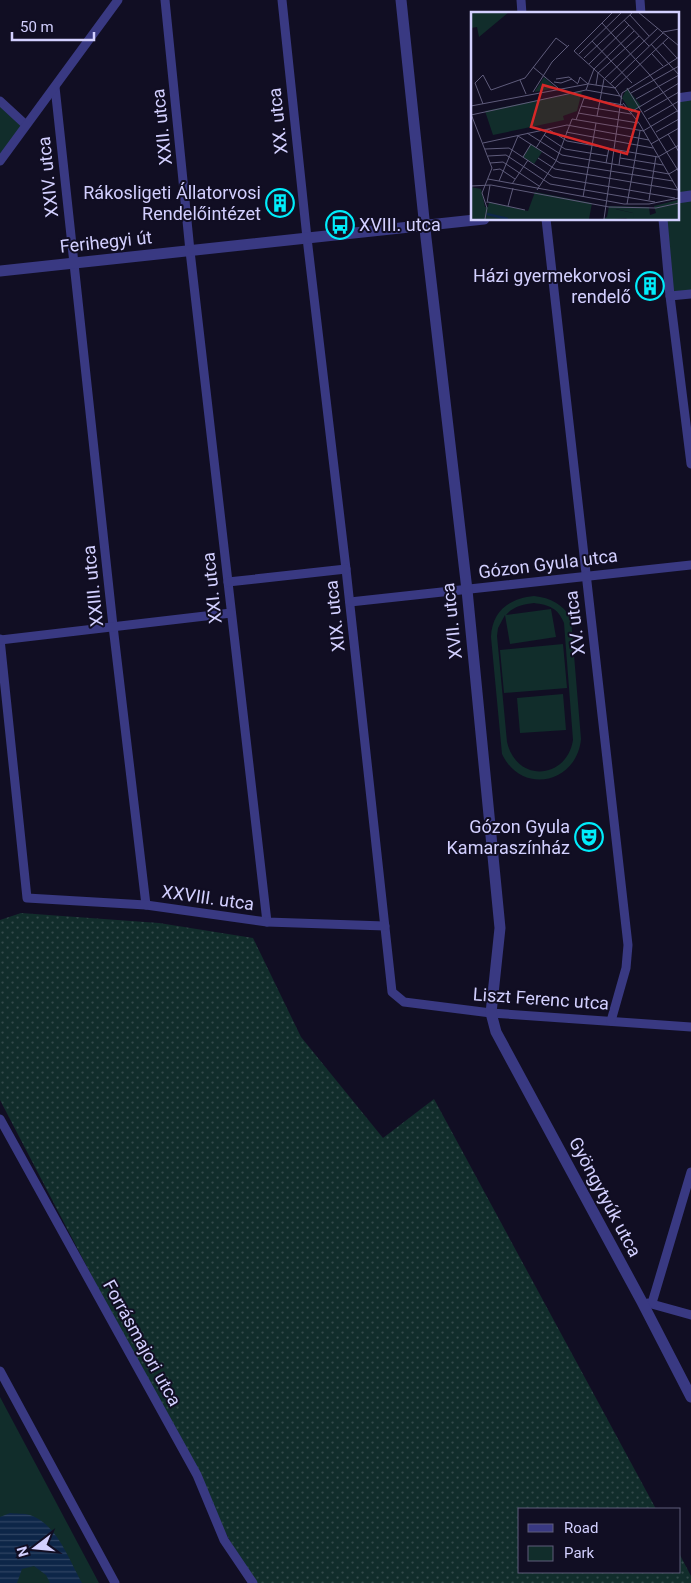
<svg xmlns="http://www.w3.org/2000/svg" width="691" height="1583" viewBox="0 0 691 1583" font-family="Roboto,sans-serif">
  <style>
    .grass { fill: url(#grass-dots) }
    .park { fill: #112d2b; fill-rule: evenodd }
    .water { fill: url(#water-rules) }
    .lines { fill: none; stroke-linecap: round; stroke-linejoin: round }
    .minor { stroke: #393982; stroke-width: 9 }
    .tertiary { stroke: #393982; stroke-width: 11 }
    .labels { text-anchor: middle; stroke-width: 4; stroke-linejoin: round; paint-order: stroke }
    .street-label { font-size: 18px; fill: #d3d0ff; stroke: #110e23 }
    .poi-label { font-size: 18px; fill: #d3d0ff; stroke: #110e23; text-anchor: end }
    .inset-river { fill: none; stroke: #0d2648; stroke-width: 2.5 }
    .inset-road { fill: none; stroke: #5f5c7b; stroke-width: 1 }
    .view { fill: #d62828; fill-opacity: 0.15; stroke: #d62828; stroke-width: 2.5 }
    .inset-edge { fill: none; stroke: #d3d0ff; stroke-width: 2.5 }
  </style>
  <defs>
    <pattern id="grass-dots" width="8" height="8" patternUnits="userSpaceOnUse" patternTransform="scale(1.25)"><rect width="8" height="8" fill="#112d2b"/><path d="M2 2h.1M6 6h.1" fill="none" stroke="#334a4b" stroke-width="1.8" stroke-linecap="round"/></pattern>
    <pattern id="water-rules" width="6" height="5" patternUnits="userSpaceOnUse" patternTransform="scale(1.25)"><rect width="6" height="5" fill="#0d2648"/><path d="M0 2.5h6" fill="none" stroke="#2f4463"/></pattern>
  </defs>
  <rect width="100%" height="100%" fill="#110e23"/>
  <path class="grass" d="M21 913 159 923 253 938 301 1037 383 1138 434 1099 656 1509H520V1572H680V1555L691 1576V1583H252L0 1100V920Z"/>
  <g class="park">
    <path d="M691 96V294L670 296 663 219H677V98Z"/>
    <path d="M0 101 26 125 0 161Z"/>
    <path d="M534 596C551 598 563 604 571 619L581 739C577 783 522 796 502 754L491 637C492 611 510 598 534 596ZM534 603C549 605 558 608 564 623L573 740C567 779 517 784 507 742L497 636 498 628 505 615 510 644 556 637 551 609 506 615C512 607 524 604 534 603Z"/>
    <path d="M563 644 567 688 504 693 500 650Z"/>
    <path d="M563 694 566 730 520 733 517 698Z"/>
    <path d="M0 1397 99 1583H0Z"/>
  </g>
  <path class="water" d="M10 1513C16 1514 24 1513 30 1515 57 1524 69 1560 82 1583H50L46 1575 34 1566 22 1569 17 1583H0V1517Z"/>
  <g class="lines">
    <g class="minor">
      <path d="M165 0 190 251 267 922"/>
      <path d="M282 0 307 238 346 569 392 992 404 1002 491 1013 691 1027"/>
      <path d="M521 0 522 14"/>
      <path d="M640 0 641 14"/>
      <path d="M55 87 113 626 146 905"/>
      <path d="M677 98 691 96"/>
      <path d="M0 101 26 125"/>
      <path d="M0 161 118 0"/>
      <path d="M546 219 628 945 626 968 611 1021"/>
      <path d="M663 219 670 296 691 464"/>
      <path d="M670 296 691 294"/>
      <path d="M228 582 346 569"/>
      <path d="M350 602 691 565"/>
      <path d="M0 639 27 898 146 905 267 922 385 926"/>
      <path d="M0 640 231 613"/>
      <path d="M0 1119 197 1475 224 1540 253 1583"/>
      <path d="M648 1303 691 1315"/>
      <path d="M652 1303 691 1172"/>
      <path d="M0 1371 115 1583"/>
    </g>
    <g class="tertiary">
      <path d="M401 0 426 238 467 590 500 928 491 1013 496 1032 642 1302 691 1397"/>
      <path d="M677 198 691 196"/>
      <path d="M0 271 484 219"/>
    </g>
  </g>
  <defs>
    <symbol id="building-ring" viewBox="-11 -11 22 22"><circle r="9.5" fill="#110e23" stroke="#00edfb" stroke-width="1.5"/><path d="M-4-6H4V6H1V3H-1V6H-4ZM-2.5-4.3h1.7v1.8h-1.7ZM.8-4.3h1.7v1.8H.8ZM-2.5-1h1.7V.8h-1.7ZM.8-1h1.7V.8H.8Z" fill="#00edfb"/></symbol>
    <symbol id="bus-ring" viewBox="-11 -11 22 22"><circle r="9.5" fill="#110e23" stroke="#00edfb" stroke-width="1.5"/><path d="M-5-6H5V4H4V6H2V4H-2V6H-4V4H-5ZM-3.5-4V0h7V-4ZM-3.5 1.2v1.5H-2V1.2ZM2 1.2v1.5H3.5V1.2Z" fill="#00edfb"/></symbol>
    <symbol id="theatre-ring" viewBox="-11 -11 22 22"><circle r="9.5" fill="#110e23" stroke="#00edfb" stroke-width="1.5"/><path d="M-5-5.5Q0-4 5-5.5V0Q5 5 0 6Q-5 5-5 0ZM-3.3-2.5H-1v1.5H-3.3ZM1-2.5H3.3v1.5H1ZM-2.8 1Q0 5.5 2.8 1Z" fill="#00edfb"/></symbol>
  </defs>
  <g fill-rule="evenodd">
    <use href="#building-ring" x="264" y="187" width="32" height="32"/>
    <use href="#bus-ring" x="324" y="209" width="32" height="32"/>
    <use href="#building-ring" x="634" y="270" width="32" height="32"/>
    <use href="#theatre-ring" x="573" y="821" width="32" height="32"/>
  </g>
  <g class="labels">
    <g class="street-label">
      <text transform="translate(278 121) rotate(-96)" y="6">XX. utca</text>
      <text transform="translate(162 127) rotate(-96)" y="6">XXII. utca</text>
      <text transform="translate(48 177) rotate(-96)" y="6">XXIV. utca</text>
      <text transform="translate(106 242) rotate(-6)" y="6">Ferihegyi út</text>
      <text transform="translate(548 564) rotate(-7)" y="6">Gózon Gyula utca</text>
      <text transform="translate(93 586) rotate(-96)" y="6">XXIII. utca</text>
      <text transform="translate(212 588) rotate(-96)" y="6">XXI. utca</text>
      <text transform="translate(335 616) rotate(-96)" y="6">XIX. utca</text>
      <text transform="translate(452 621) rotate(-96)" y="6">XVII. utca</text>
      <text transform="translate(575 623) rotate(-97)" y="6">XV. utca</text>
      <text transform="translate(208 898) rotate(8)" y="6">XXVIII. utca</text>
      <text transform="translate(541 999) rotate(4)" y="6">Liszt Ferenc utca</text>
      <text transform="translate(605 1197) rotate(62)" y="6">Gyöngytyúk utca</text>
      <text transform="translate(142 1343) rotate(61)" y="6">Forrásmajori utca</text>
    </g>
    <g class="poi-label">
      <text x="261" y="199">Rákosligeti Állatorvosi<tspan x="261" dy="21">Rendelőintézet</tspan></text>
      <text x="359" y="231" text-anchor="start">XVIII. utca</text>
      <text x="631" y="282">Házi gyermekorvosi<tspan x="631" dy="21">rendelő</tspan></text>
      <text x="570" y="833">Gózon Gyula<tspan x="570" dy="21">Kamaraszínház</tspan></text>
    </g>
  </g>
  <g transform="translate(471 12)">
    <rect width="208" height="208" fill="#110e23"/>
    <path d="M111 79 106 99 92 104 93 108 22 123 14 99ZM0 175 10 177 14 195H17L18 190 57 199 64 180 121 191 118 207H0Z" fill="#112d2b"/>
    <path d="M207 188V207H155L162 201 145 197 144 207H132L136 205 138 194 178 195 179 203 185 201 183 194Z" fill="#112d2b"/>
    <path d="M0 0H38L8 25 6 15 0 16ZM73 65 85 76 64 80V79ZM156 76 170 94 160 100 151 86ZM60 132 71 140 63 152 52 145ZM144 197 162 201 163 206 144 207Z" fill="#112d2b"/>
    <path class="inset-river" d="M16 202 37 207"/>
    <path class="inset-road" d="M142 0 103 39 144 76 151 87M167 0 208 34M159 3 178 24M153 8 178 34M131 11 178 62 208 101M192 20 208 17M121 29 161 71M192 31 206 46M108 42 151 0M181 42 192 54M113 46 162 0M118 52 158 13M62 55 87 76M85 67 98 65 107 72M49 68 55 82M83 70 90 71 101 67M107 71 109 65 117 72M118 72 144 76M139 72 192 21M125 73 127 61 168 24M144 76 198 25M156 76 208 160M115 78 123 57 163 19M115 78 149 84M62 80 81 50 98 33M151 81 208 45M160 81 208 54M165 87 208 63 180 32M152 91 168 111 207 178M12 92 4 71 12 63 20 78 54 66 85 26 97 35M0 94 117 72M110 94 160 102M160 100 208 71M173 100 208 80M107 101 167 111M0 102 21 156 11 181 16 196 14 207M0 103 115 78M126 104 133 67 187 16M177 107 208 89M105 108 113 86 152 93M77 117 96 129 187 145 208 133M172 119 206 99M95 120 182 136M185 120 208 107M56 121 91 143 198 162 208 156M197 122 208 140M73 123 94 137 137 144M47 124 89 151 202 169M12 131 96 113 178 128M180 132 208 116M65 136 77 117M14 137 38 136 82 165 204 186M17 144 35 143 79 172 184 190M52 145 60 132M67 146 84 157 207 178M149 146 192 153M19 151 32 150 68 174M135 151 138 136M148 153 150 138M22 158 29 157 44 167M17 167 153 192H178L208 186M28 169 47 124M41 172 57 148M0 174 20 173 138 195 185 196 208 191M66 178 85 149 101 107 173 119M112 185 125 111M178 188 185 144M17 190 54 198M16 191 19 173M156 192 169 119M37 194 42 176M133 207 151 81"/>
    <path class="view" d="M72 73 168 100 156 142 60 115Z"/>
    <rect width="208" height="208" class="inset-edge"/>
  </g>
  <rect x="518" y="1508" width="162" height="65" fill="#110e23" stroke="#5f5c7b"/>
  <rect x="528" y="1524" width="25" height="8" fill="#393982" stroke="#5f5c7b"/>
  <text x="564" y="1533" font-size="15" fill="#d3d0ff">Road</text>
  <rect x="528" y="1546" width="25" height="15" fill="#112d2b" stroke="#5f5c7b"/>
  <text x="564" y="1558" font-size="15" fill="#d3d0ff">Park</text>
  <g transform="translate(35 1548) rotate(254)" stroke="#110e23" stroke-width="4" paint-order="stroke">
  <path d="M0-4L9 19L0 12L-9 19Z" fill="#d3d0ff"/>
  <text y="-8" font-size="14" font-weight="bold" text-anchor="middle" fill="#d3d0ff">N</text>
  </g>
  <path d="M12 32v8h82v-8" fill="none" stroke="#d3d0ff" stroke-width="2.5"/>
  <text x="20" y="32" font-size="15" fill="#d3d0ff" stroke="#110e23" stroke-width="4" paint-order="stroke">50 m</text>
</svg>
